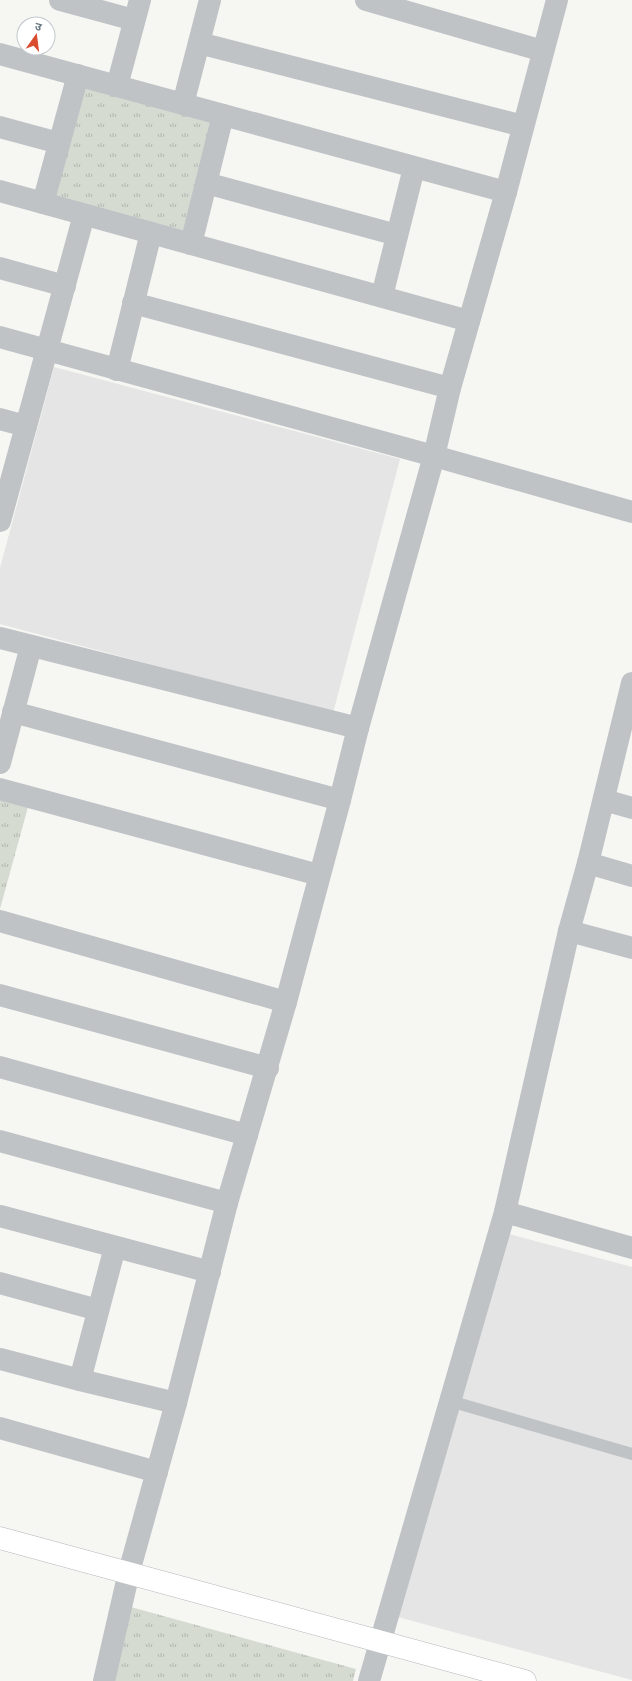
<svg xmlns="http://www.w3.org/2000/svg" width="632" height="1681" viewBox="0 0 632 1681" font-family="'Space Grotesk','Noto Sans Devanagari',sans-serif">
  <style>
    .built { fill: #e4e5e4 }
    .park { fill: url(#park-tufts) }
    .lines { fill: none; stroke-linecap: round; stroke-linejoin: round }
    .secondary-casing { stroke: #b2b7bb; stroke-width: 23 }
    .lane { stroke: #bfc3c6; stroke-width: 12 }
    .street { stroke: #bfc3c6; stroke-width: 22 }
    .secondary { stroke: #fff; stroke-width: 22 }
  </style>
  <defs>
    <pattern id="park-tufts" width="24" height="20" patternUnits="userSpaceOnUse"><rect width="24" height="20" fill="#d6dbd2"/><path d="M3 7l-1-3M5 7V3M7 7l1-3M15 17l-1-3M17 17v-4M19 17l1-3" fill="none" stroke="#b1b6b0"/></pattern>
  </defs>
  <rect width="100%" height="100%" fill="#f6f6f3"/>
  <g class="built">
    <path d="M54 367 400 459 333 713 0 624V568Z"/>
    <path d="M498 1231 632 1267V1680L394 1616Z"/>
  </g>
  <g class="park">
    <path d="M81 87 217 124 187 235 51 198Z"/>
    <path d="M0 799 28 807 0 909Z"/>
    <path d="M120 1604 356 1669 353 1681H99Z"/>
  </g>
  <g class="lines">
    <defs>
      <path id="secondary" d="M0 1538 525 1681"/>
    </defs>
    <use href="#secondary" class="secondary-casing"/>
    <path class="lane" d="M450 1401 632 1454"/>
    <g class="street">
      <path d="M60 0 134 20"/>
      <path d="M366 0 543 51"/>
      <path d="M199 43 523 126"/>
      <path d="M0 54 506 192"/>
      <path d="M117 86 140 0"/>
      <path d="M183 104 210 0"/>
      <path d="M0 127 59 143"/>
      <path d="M206 183 397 235"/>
      <path d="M0 191 469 321"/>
      <path d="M43 203 78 75"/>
      <path d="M191 244 223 115"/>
      <path d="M0 268 65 286"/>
      <path d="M382 296 414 168"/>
      <path d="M133 303 450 388"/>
      <path d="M0 337 434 456 632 512"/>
      <path d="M117 370 151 233"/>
      <path d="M0 419 26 426"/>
      <path d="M0 521 84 215"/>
      <path d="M0 638 358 728"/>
      <path d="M13 712 340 800"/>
      <path d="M0 763 31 646"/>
      <path d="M0 789 319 875"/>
      <path d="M604 800 632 808"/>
      <path d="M588 863 632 876"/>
      <path d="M0 921 286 1002"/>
      <path d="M569 931 632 948"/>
      <path d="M0 995 268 1068"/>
      <path d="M0 1067 247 1135"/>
      <path d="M0 1141 227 1203"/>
      <path d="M505 1212 632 1248"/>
      <path d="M0 1216 210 1272"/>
      <path d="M0 1283 98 1310"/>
      <path d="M0 1359 80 1380 176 1403"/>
      <path d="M80 1380 115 1247"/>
      <path d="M0 1428 157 1472"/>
      <path d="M104 1681 129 1572 176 1403 227 1203 286 1002 340 800 358 728 434 456 450 388 506 192 557 0"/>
      <path d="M369 1681 505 1212 569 931 588 863 632 683"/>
    </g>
    <use href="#secondary" class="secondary"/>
  </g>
  <g transform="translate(36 36) rotate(14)"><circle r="19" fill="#ffffff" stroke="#c2c9cd"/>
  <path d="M0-3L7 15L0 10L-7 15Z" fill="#da4b2f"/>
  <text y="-6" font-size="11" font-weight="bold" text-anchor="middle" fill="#677882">उ</text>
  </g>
</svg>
